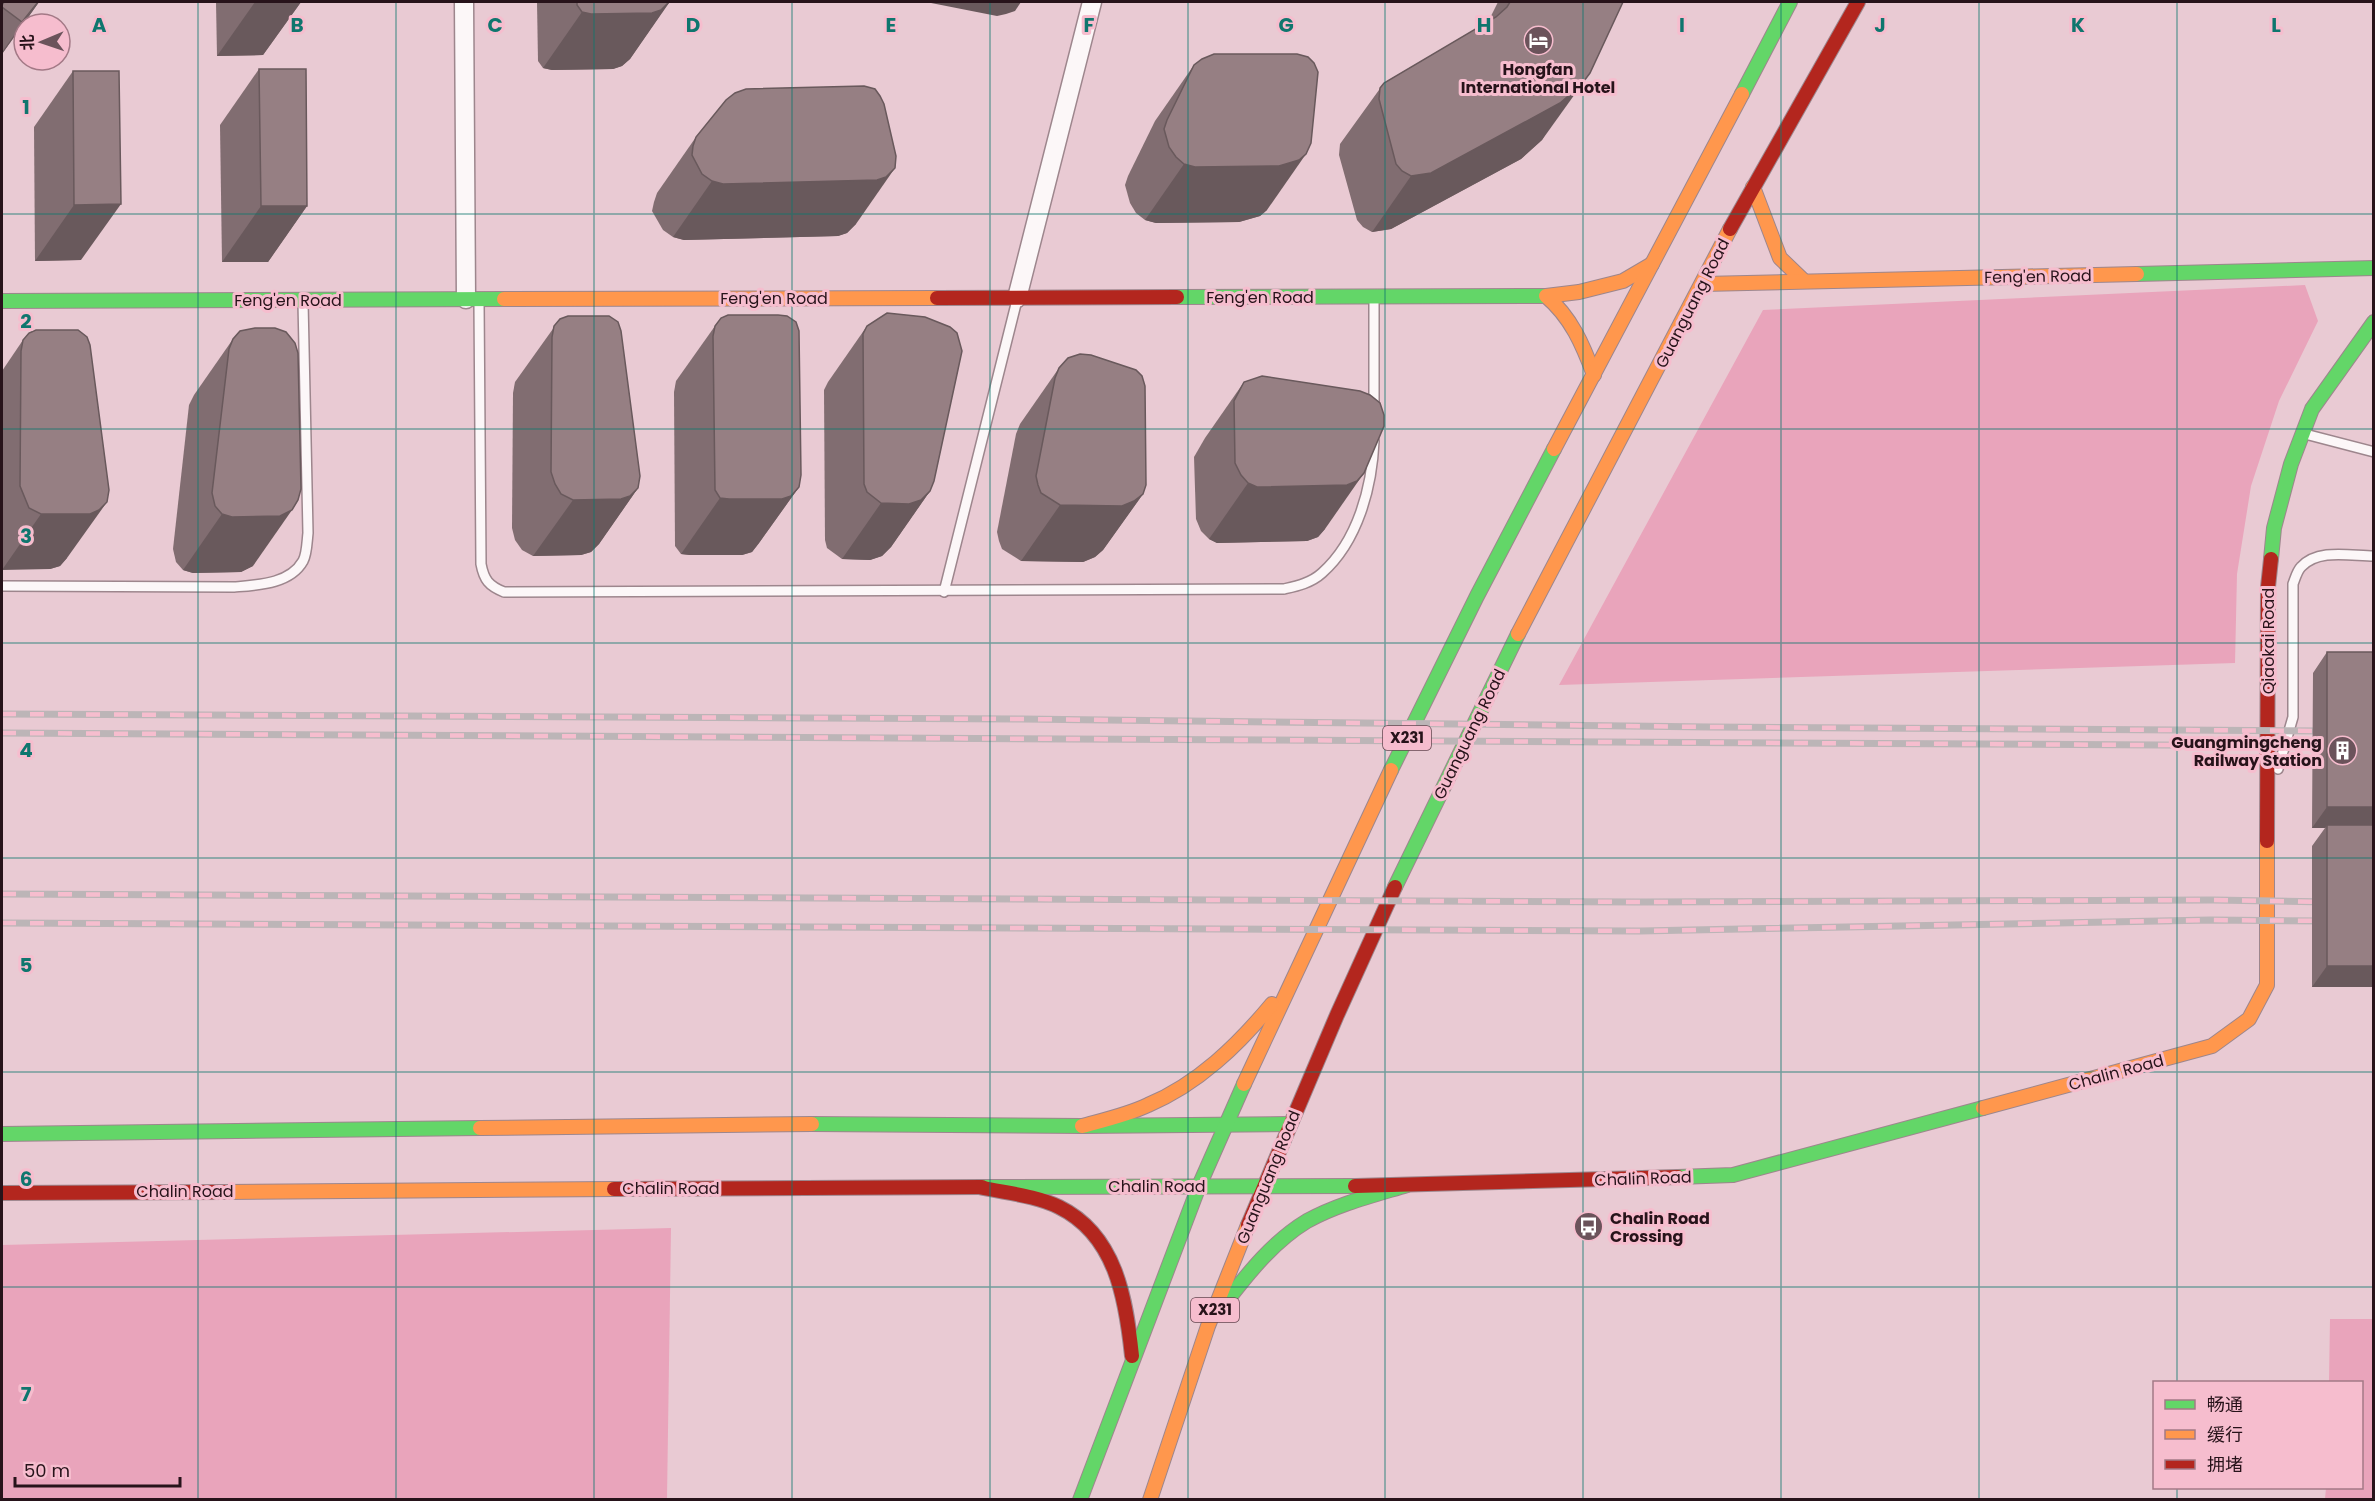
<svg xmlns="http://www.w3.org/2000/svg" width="2375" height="1501" viewBox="0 0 2375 1501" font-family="Poppins,'Noto Sans SC',sans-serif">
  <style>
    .green { fill: #e9a4bb }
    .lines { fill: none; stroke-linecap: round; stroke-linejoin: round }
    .lane-casing { stroke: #9d868d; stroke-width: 12 }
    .street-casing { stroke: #9d868d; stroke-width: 21 }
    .fast-casing { stroke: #9d868d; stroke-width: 16 }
    .slow-casing { stroke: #9d868d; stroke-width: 16 }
    .jam-casing { stroke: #9d868d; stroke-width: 16 }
    .lane { stroke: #fcf7f8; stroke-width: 9 }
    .street { stroke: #fcf7f8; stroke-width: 18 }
    .fast { stroke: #63d668; stroke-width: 14 }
    .slow { stroke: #ff974d; stroke-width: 14 }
    .jam { stroke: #b3261e; stroke-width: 14 }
    .rail-casing { stroke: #bcb5b7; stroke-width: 7 }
    .rail { stroke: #f6bdce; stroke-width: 4.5; stroke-dasharray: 14; stroke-linecap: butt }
    .wall { fill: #816d71 }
    .shaded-wall { fill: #69595c }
    .building { fill: #967f83; stroke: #69595c; stroke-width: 1.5 }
    .grid { fill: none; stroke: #0f766e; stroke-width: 1.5; stroke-opacity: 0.55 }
    .labels { text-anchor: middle; stroke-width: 6; stroke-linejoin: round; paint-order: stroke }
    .shield { fill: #f6bdce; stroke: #654650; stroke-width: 1.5 }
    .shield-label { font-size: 15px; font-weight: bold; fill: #27131a }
    .poi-label { font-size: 16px; font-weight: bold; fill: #27131a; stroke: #f6bdce }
    .street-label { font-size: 16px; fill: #27131a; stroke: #f6bdce }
    .grid-label { font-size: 20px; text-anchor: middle; font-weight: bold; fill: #0f766e; stroke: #f6bdce; stroke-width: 6; stroke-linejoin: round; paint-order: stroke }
  </style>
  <rect width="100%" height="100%" fill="#e9cad3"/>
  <g class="green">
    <path d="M2305 285 2318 321 2279 401 2251 486 2237 574 2235 663 1559 685 1763 310Z"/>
    <path d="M671 1228 667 1499H2V1245Z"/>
    <path d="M2330 1319H2373V1499H2325L2326 1488H2362V1382H2329Z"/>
  </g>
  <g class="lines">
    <defs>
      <g id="lane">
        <path d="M1374 300V409"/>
        <path d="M479 302 481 564C484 580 489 586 504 592L1284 589C1297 586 1311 583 1322 573 1358 541 1372 487 1374 441"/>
        <path d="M2305 434 2374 452"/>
        <path d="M2 586 234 587C258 585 290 584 303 561 307 554 307 541 308 533L303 302"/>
        <path d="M944 592 1017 300"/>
        <path d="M2278 769 2293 717V584C2295 579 2297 571 2301 567 2318 548 2351 556 2374 556"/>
      </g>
      <g id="street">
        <path d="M464 2 466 299"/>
        <path d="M1017 298 1092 2"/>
      </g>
      <g id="fast">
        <path d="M1742 94 1790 2"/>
        <path d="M2137 274 2374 268"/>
        <path d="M1177 297 1546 296"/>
        <path d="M2 301 504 299"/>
        <path d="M2271 559 2274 528 2291 464 2312 409 2374 322"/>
        <path d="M1391 770 1477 596 1554 449"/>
        <path d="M1395 887 1518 634"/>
        <path d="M812 1124 1082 1126 1289 1124"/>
        <path d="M2 1134 480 1128"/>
        <path d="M1678 1177 1733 1175 1983 1108"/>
        <path d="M982 1187 1355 1186"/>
        <path d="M1226 1302C1249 1272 1274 1241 1307 1221 1338 1204 1374 1195 1407 1185"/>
        <path d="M1080 1500 1199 1186 1244 1084"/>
      </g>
      <g id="slow">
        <path d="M1753 187 1780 258 1804 281"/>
        <path d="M1703 284 2137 274"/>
        <path d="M504 299 937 298"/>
        <path d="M1594 375C1583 345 1571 317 1546 296L1579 292 1623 281 1652 264"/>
        <path d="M1554 449 1742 94"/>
        <path d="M1518 634 1730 229"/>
        <path d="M1244 1084 1391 770"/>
        <path d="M1983 1108 2212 1046 2249 1019 2267 985V841"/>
        <path d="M1082 1126C1104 1120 1127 1115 1148 1105 1198 1084 1238 1045 1272 1004"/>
        <path d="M480 1128 812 1124"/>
        <path d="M225 1192 614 1189"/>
        <path d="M1150 1500 1208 1326 1248 1225"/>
      </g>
      <g id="jam">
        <path d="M1730 229 1858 2"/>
        <path d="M937 298 1177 297"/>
        <path d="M2267 841 2268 587 2271 559"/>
        <path d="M1355 1186 1678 1177"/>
        <path d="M979 1187C1005 1193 1035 1195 1059 1207 1116 1235 1126 1299 1132 1356"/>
        <path d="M614 1189 982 1187"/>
        <path d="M2 1193 225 1192"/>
        <path d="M1248 1225 1337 1015 1395 887"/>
      </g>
    </defs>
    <use href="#lane" class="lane-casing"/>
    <use href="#street" class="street-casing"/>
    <use href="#fast" class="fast-casing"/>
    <use href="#slow" class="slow-casing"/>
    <use href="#jam" class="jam-casing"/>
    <use href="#lane" class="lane"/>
    <use href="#street" class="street"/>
    <use href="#fast" class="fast"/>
    <use href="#slow" class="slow"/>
    <use href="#jam" class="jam"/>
    <defs>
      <g id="rail">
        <path d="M2 714 1022 719 1710 727 2329 731"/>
        <path d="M2 733 2329 746"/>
        <path d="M2 894 1640 902 2213 900 2329 902"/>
        <path d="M2 923 1640 931 2210 920 2329 921"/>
      </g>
    </defs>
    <use href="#rail" class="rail-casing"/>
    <use href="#rail" class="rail"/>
  </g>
  <g class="wall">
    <path d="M2 2H39L2 54Z"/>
    <path d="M216 2H301L263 55 217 56Z"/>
    <path d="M537 2H669L630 59 622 66 613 69 552 70 543 68 538 61Z"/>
    <path d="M1498 2H1623L1542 140 1521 159 1391 229 1372 232 1363 227 1357 220 1339 155 1340 144 1384 83 1488 22Z"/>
    <path d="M1194 65 1267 210 1260 216 1239 222 1156 223 1145 220 1136 213 1130 203 1125 185 1128 176 1155 121Z"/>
    <path d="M259 69 307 206 268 262H222L220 125Z"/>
    <path d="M73 71 81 260 35 261 34 127Z"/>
    <path d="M696 137 856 224 847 233 838 236 684 240 673 237 663 230 652 211 654 202 657 193Z"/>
    <path d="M560 319 638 488 599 544 591 552 581 555 533 556 522 550 515 540 512 528 513 393 515 382Z"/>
    <path d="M715 326 799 487 759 543 752 552 742 555H690L681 554 675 546 674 392 676 381Z"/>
    <path d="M867 326 930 491 891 547 882 556 870 560 842 559 827 548 825 540 824 390 828 382Z"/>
    <path d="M233 339 253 566 241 572 193 573 183 570 176 562 173 549 189 405 194 395Z"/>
    <path d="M23 340 67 558 60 566 50 569H2V371Z"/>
    <path d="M1059 368 1143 494 1103 550 1095 557 1083 562 1021 561 1002 549 999 541 997 532 1016 434 1020 424Z"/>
    <path d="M1244 382 1325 529 1318 537 1307 541 1217 543 1209 539 1201 531 1196 519 1194 457 1205 438Z"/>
    <path d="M2327 652 2373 987H2312V846L2325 828H2312L2313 673Z"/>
  </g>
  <g class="shaded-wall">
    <path d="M38 2H39L2 54V52Z"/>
    <path d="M255 2H301L263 55 217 56Z"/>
    <path d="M926 2H1021L1015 11 1006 14 997 16Z"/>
    <path d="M669 3 630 59 622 66 613 69 552 70 543 68 582 12Z"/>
    <path d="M1590 73 1542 140 1521 159 1391 229 1372 232 1411 176Z"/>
    <path d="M1306 154 1267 210 1260 216 1239 222 1156 223 1145 220 1184 164Z"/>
    <path d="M895 168 856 224 847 233 838 236 684 240 673 237 712 181Z"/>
    <path d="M121 204 81 260 35 261 74 205Z"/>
    <path d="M261 206H307L268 262H222Z"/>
    <path d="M1364 473 1325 529 1318 537 1307 541 1217 543 1209 539 1248 483Z"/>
    <path d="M799 487 759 543 752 552 742 555H690L681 554 720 498Z"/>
    <path d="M638 488 599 544 591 552 581 555 533 556 573 500Z"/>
    <path d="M930 491 891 547 882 556 870 560 842 559 881 503Z"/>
    <path d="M1143 494 1103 550 1095 557 1083 562 1021 561 1060 505Z"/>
    <path d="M107 502 67 558 60 566 50 569 2 570 41 514Z"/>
    <path d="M292 510 253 566 241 572 193 573 183 570 222 514Z"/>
    <path d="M2327 807H2373V828L2327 825 2325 828H2312Z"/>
    <path d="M2327 966H2373V987H2312Z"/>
  </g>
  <g class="building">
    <path d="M4 2H38L22 22 2 7V5Z"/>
    <path d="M577 2H669L661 10 652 13 591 14 582 12 577 5Z"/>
    <path d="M1510 2H1623L1590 73 1581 85 1560 103 1431 173 1411 176 1402 171 1396 164 1379 99 1380 88 1384 83 1496 17 1507 7Z"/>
    <path d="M1214 54H1297L1308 57 1314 63 1318 72 1311 143 1306 154 1299 160 1279 166 1195 167 1184 164 1176 157 1169 147 1164 129 1167 120 1194 65 1202 59Z"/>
    <path d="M259 69H306L307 206H261Z"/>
    <path d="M73 71H119L121 204 74 205Z"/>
    <path d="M864 86 875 89 880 96 884 104 896 156 895 168 886 177 877 180 723 184 712 181 702 174 692 155 693 146 696 137 726 100 735 93 746 89Z"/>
    <path d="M887 313 925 317 950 327 957 333 962 351 934 481 930 491 921 500 909 504 881 503 867 492 864 484 863 334 867 326Z"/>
    <path d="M728 315H778L787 316 796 322 799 331 801 475 799 487 791 496 782 499H729L720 498 715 490 713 336 715 326 721 318Z"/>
    <path d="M568 316H609L618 322 621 331 640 476 638 488 630 496 621 499 573 500 561 494 555 484 551 472 552 337 554 326 560 319Z"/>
    <path d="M255 328H275L286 332 295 343 298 353 301 489 298 500 292 510 280 516 232 517 222 514 215 506 212 493 229 349 233 339 240 331Z"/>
    <path d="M36 330H78L87 337 90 345 109 490 107 502 99 510 90 514H41L29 508 20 486 21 351 23 340 29 333Z"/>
    <path d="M1080 354 1091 355 1136 370 1142 376 1145 386 1146 485 1143 494 1134 501 1122 506 1060 505 1041 493 1038 485 1036 476 1055 378 1059 368 1068 358Z"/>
    <path d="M1262 376 1360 391 1370 395 1380 403 1384 415V426L1364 473 1357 481 1347 485 1257 487 1248 483 1241 475 1235 463 1234 401 1244 382Z"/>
    <rect x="2327" y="652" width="46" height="155"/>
    <rect x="2327" y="825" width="46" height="141"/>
  </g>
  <path class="grid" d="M198 2V1500M396 2V1500M594 2V1500M792 2V1500M990 2V1500M1188 2V1500M1385 2V1500M1583 2V1500M1781 2V1500M1979 2V1500M2177 2V1382M2 214H2374M2 429H2374M2 643H2374M2 858H2374M2 1072H2374M2 1287H2374M2177 1488V1500"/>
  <defs>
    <symbol id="hotel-disc" viewBox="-11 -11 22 22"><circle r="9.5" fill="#6b535b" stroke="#f6bdce"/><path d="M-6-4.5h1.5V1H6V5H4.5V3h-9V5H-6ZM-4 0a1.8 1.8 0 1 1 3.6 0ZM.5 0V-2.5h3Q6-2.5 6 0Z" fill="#fff"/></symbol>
    <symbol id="building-disc" viewBox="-11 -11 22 22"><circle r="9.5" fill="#6b535b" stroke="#f6bdce"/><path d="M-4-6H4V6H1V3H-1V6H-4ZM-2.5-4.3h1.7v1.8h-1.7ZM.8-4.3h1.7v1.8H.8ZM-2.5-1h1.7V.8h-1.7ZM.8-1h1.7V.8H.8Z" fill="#fff"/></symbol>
    <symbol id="bus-disc" viewBox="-11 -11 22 22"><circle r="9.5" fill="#6b535b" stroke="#f6bdce"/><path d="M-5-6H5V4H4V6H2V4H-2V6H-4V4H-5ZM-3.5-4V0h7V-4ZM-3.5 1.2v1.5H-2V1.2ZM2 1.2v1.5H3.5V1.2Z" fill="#fff"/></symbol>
  </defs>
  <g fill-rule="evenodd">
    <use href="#hotel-disc" x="1522" y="24" width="33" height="33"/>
    <use href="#building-disc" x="2326" y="734" width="33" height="33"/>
    <use href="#bus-disc" x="1572" y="1210" width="33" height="33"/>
  </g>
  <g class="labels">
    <g class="shield">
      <rect x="1383" y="726" width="48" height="24" rx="4.5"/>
      <rect x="1191" y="1298" width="48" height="24" rx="4.5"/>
    </g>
    <g class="shield-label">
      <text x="1407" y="743">X231</text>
      <text x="1215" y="1315">X231</text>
    </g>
    <g class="poi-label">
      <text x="1538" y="75">Hongfan<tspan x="1538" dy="18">International Hotel</tspan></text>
      <text x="2322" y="748" text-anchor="end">Guangmingcheng<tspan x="2322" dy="18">Railway Station</tspan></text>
      <text x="1610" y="1224" text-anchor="start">Chalin Road<tspan x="1610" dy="18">Crossing</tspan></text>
    </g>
    <g class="street-label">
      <text transform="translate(2038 276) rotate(-1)" y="6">Feng'en Road</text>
      <text x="1260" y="303">Feng'en Road</text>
      <text x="774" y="304">Feng'en Road</text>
      <text x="288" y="306">Feng'en Road</text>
      <text transform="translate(1692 303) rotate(-63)" y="6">Guanguang Road</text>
      <text transform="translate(2268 641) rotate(-90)" y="6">Qiaokai Road</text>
      <text transform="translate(1469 734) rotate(-64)" y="6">Guanguang Road</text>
      <text transform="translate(2116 1072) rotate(-15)" y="6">Chalin Road</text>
      <text transform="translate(1268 1177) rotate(-68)" y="6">Guanguang Road</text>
      <text transform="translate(1643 1178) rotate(-2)" y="6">Chalin Road</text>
      <text x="1157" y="1192">Chalin Road</text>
      <text x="671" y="1194">Chalin Road</text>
      <text x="185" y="1197">Chalin Road</text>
    </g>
  </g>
  <g class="grid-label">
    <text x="99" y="32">A</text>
    <text x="297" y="32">B</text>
    <text x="495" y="32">C</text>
    <text x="693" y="32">D</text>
    <text x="891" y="32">E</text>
    <text x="1089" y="32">F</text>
    <text x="1286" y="32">G</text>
    <text x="1484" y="32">H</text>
    <text x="1682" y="32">I</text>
    <text x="1880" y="32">J</text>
    <text x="2078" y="32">K</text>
    <text x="2276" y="32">L</text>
    <text x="26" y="114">1</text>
    <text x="26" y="328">2</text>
    <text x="26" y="543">3</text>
    <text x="26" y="757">4</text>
    <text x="26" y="972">5</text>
    <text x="26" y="1186">6</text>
    <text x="26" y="1401">7</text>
  </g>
  <rect width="2375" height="1501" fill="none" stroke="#27131a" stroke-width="6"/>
  <rect x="2153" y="1381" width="210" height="108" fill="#f6bdce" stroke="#a37986" stroke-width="1.5"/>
  <rect x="2165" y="1400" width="30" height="9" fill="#63d668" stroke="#a37986" stroke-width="1.5"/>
  <text x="2207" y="1411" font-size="18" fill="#27131a">畅通</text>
  <rect x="2165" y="1430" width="30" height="9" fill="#ff974d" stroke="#a37986" stroke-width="1.5"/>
  <text x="2207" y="1441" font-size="18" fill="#27131a">缓行</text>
  <rect x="2165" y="1460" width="30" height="9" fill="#b3261e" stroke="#a37986" stroke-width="1.5"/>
  <text x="2207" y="1471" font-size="18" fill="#27131a">拥堵</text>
  <g transform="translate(42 42) rotate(268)"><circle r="28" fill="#f6bdce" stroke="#a37986" stroke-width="1.5"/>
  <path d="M0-4.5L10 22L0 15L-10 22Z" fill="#6b535b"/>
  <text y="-9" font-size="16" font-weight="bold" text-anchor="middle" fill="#27131a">北</text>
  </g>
  <path d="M15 1477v9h165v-9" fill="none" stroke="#27131a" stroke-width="3"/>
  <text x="24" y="1477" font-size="18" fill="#27131a" stroke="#f6bdce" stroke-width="4.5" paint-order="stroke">50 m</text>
</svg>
